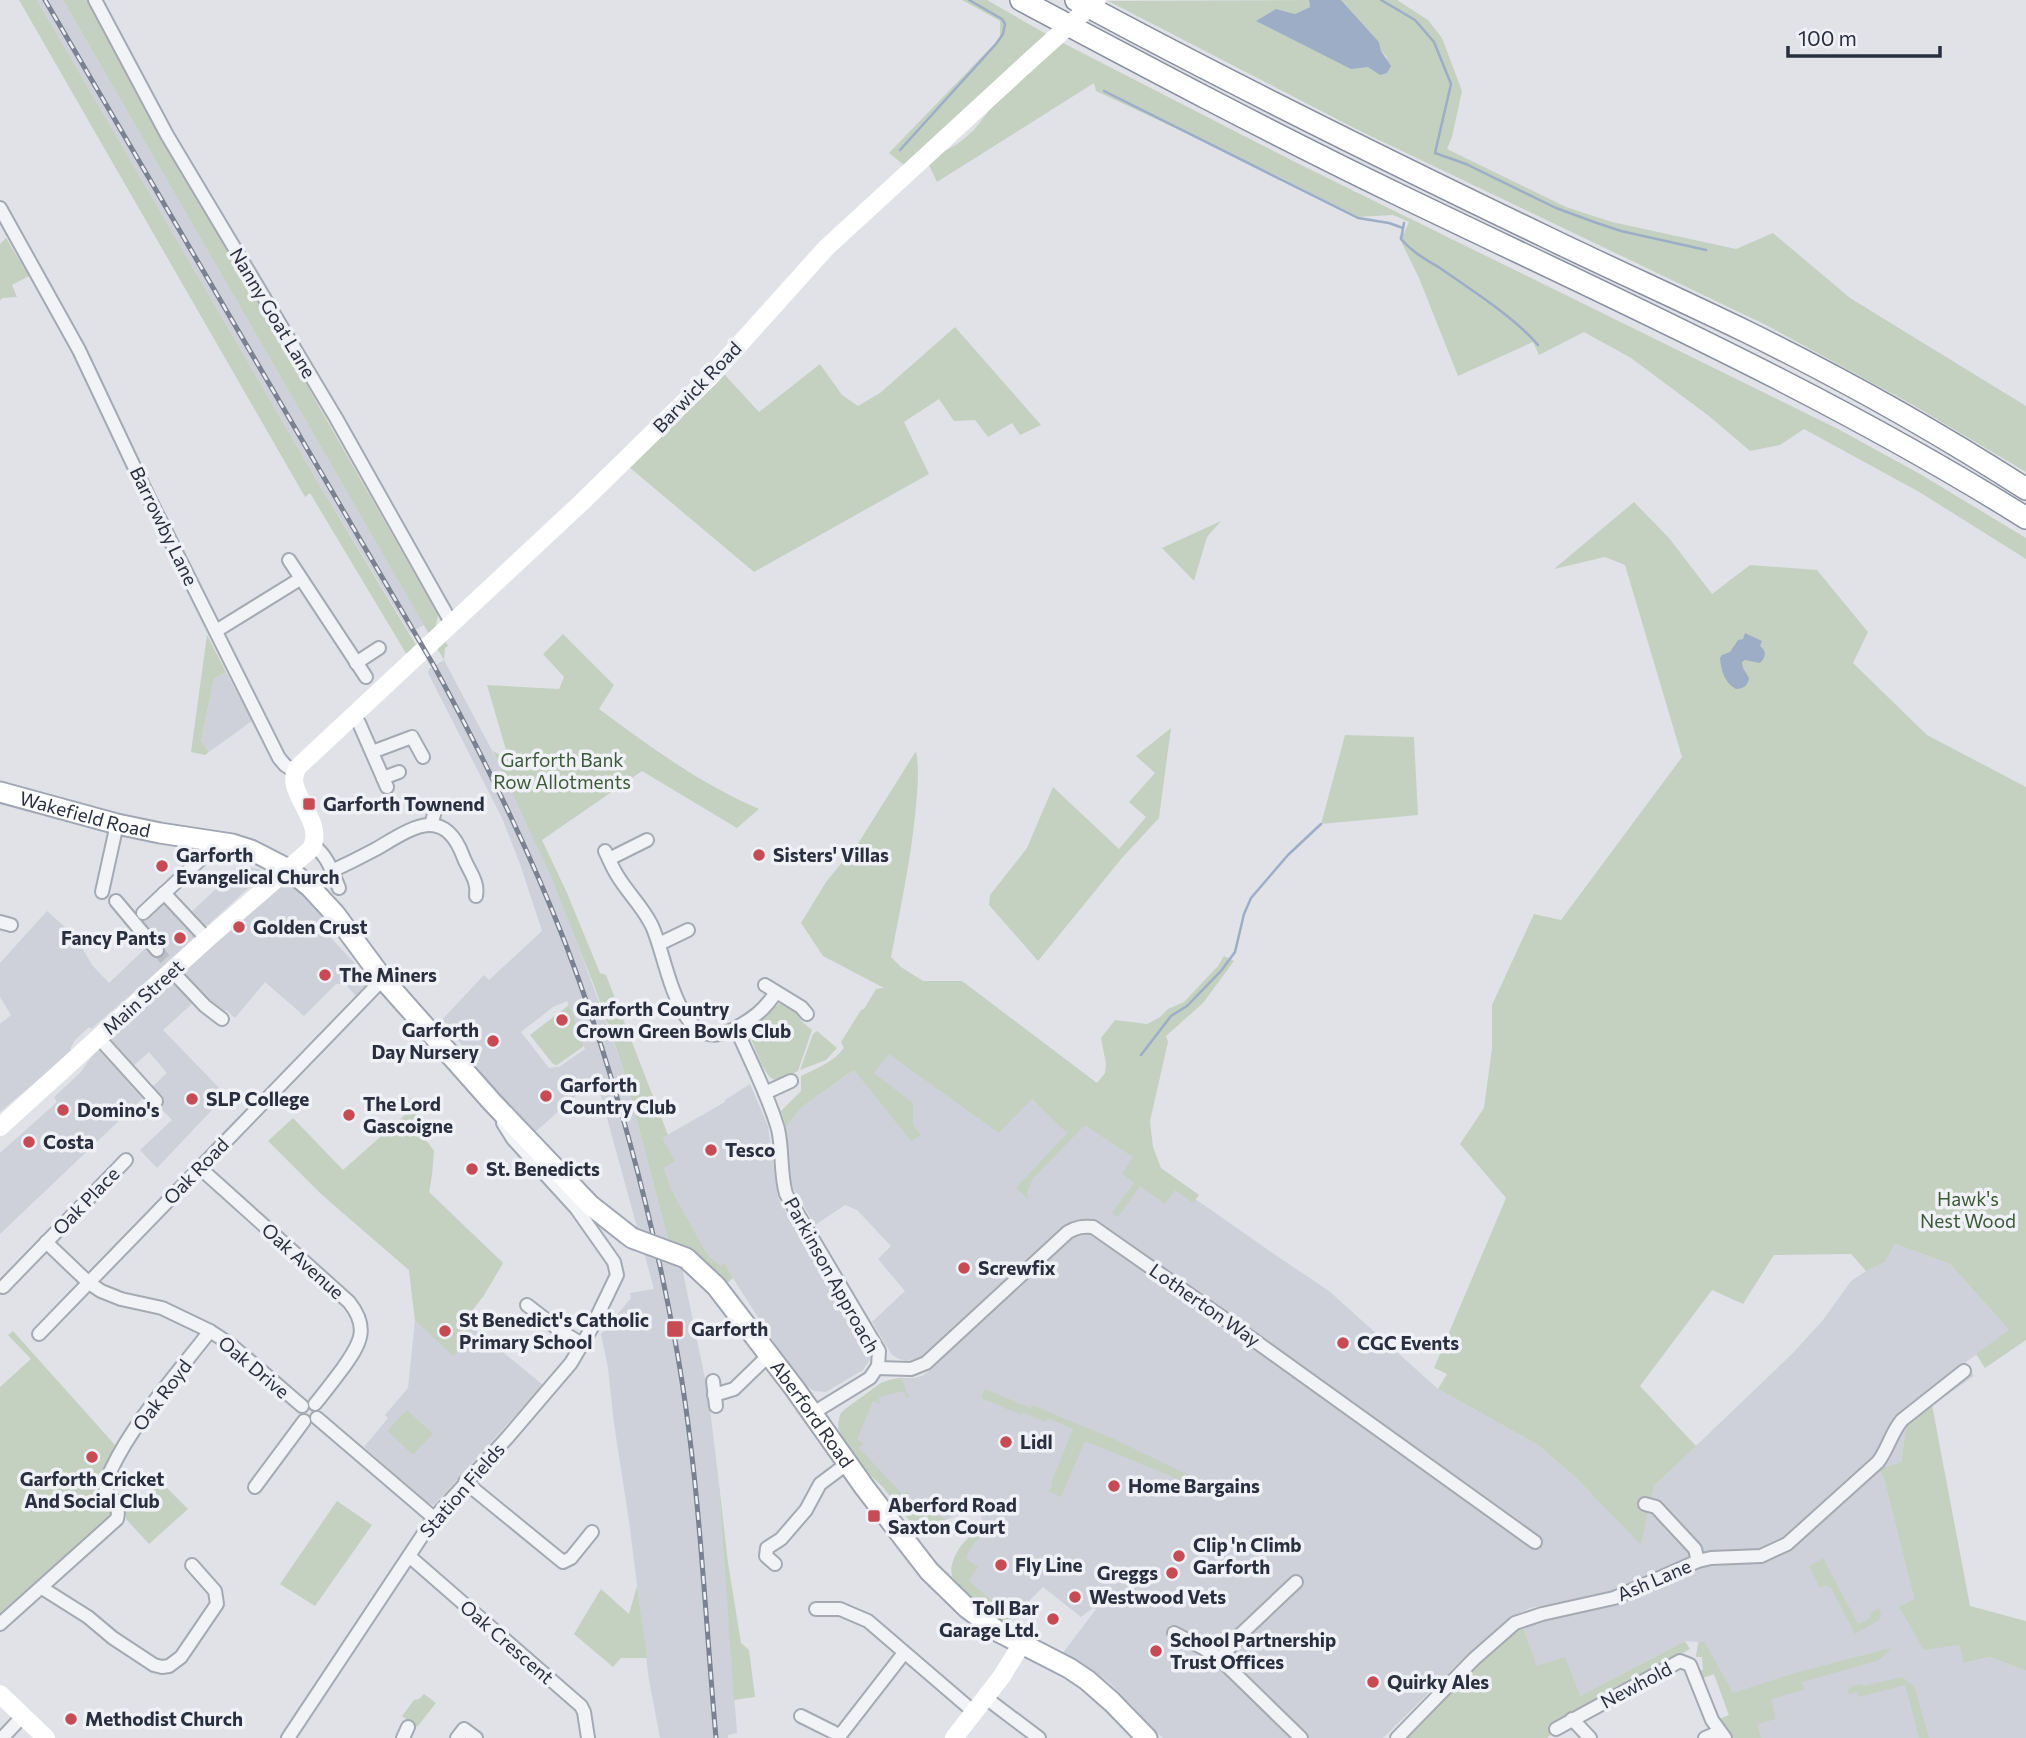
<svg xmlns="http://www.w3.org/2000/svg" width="2026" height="1738" viewBox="0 0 2026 1738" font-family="Commissioner,sans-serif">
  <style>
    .built { fill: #ced1da; fill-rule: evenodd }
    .green { fill: #c4d1c1 }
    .water { fill: #9dadc6 }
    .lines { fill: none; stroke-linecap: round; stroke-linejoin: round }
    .stream { stroke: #9dadc6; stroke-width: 2.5 }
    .street-tunnel { stroke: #bbbec6; stroke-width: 12; stroke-dasharray: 12 6; stroke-linecap: butt }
    .street-casing { stroke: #a5a9b2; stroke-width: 16 }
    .primary-casing { stroke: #a0a6b3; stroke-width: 23 }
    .highway-casing { stroke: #888f9e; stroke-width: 24 }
    .street { stroke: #f2f3f6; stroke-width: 12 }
    .secondary { stroke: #fff; stroke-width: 18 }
    .primary { stroke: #fff; stroke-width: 19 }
    .highway { stroke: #fff; stroke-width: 21 }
    .rail-casing { stroke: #7a8191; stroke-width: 5 }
    .rail { stroke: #eff1f6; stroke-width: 2.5; stroke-dasharray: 8; stroke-linecap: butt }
    .primary-bridge-casing { stroke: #a0a6b3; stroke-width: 23; stroke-linecap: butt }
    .secondary-bridge { stroke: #fff; stroke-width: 18 }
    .primary-bridge { stroke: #fff; stroke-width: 19 }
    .poi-dot { fill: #c64b54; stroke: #eff1f6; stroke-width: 2.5 }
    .labels { text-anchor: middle; stroke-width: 7; stroke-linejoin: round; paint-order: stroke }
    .street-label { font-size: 19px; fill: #292f3e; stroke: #eff1f6 }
    .park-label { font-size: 19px; fill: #3b5937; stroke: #eff1f6 }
    .poi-label { font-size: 19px; font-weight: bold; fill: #292f3e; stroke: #eff1f6; text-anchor: start }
  </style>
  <rect width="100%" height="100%" fill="#e0e2e8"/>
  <g class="built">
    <path d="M37 0H63L424 625 410 633 319 484Z"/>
    <path d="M444 660 505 775 551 877 575 937 623 1068 669 1243 681 1263 708 1393 718 1475 737 1733 728 1735V1738H660L649 1680 629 1521 614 1424 608 1368 601 1334 631 1298 630 1293 654 1289 596 1078 533 1134 473 1069 464 1055 465 1049 457 1039H449L437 1025 484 975 489 980 542 931 520 864 502 818 428 673 429 669ZM567 1001 585 1049 559 1067 549 1068 521 1032 553 1007Z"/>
    <path d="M226 672 252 721 209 752 201 741 214 679Z"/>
    <path d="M241 865 261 870V874L255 880 256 881 150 978 91 1029 89 1027 75 1040 70 1049 72 1051 0 1112V1024L11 1015 0 997V963L47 911 76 937 92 965 109 983 156 938 142 921 165 902 182 921Z"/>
    <path d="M283 884 294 886 326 920 321 926 331 934 330 937 366 975 367 985 356 996 345 984H336L304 1016 265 982 235 1018 226 1010 220 1015 183 976V971L261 901 263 903Z"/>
    <path d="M171 982H176L194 1002 163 1030 226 1095 157 1168 140 1150 172 1120 159 1106 163 1102 151 1088 167 1073 149 1052 132 1067 107 1039Z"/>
    <path d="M889 984 1271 1252 1329 1291 1438 1389 1538 1445 1577 1479 1641 1544 1654 1486 1793 1353 1823 1320 1851 1281 1866 1271 1885 1262 1895 1244 1950 1264 2010 1331 1966 1362 1974 1376 1907 1423 1901 1462 1879 1469 1884 1479 1914 1599 1959 1645 1965 1663 1990 1657 2026 1671V1738H1729L1716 1721 1729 1715 1714 1674 1697 1671 1704 1670 1702 1657H1696L1698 1642 1685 1641 1580 1696 1537 1667 1522 1625 1655 1585 1670 1584 1666 1570 1614 1591 1530 1608 1518 1614 1503 1624 1469 1653 1383 1738H1163L1110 1683 1092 1670 1063 1653 1096 1609 1093 1608 1081 1617 1043 1587 1006 1624 978 1604 953 1580 951 1569 955 1556 963 1544 972 1534 985 1528 979 1511 958 1515 926 1528H918L907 1518 882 1486 865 1470 838 1429 839 1418 841 1413 881 1383 897 1378H914L922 1376 929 1371 936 1364 920 1357 906 1361 899 1359 892 1355 872 1322 905 1291 878 1259 891 1246 857 1210 845 1205 815 1225 794 1190 791 1182 786 1127 802 1107 854 1070 840 1053Z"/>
    <path d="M97 1049H102L145 1096 0 1234V1153L57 1102 54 1097 80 1073Z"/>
    <path d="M750 1084 768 1126 778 1198 870 1352 871 1358 863 1370 826 1392 814 1391 804 1384 780 1352 724 1264 721 1265 709 1257 671 1189 664 1168 662 1138 725 1102V1100Z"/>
    <path d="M384 1148 503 1263 484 1295 465 1321 543 1385 434 1505 428 1503 364 1447 388 1418 385 1415 408 1388 415 1320 409 1270 329 1201Z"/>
  </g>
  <g class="green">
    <path d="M19 0H37L319 484 419 650 407 655 310 493 305 497Z"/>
    <path d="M63 0H87L438 615 436 625 448 646 445 648 444 660Z"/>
    <path d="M962 0H987L1048 35 904 165 889 153 1000 38V21Z"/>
    <path d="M1309 0 1310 7 1295 14 1276 9 1388 59 1381 51 1379 42 1341 0H1397L1428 20 1442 38 1462 91 1452 137 1447 149 1566 207 1612 222 1736 249 1773 233 1850 298 2026 406V472L1913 405 1766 325 1358 130 1108 1Z"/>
    <path d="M1061 42 1297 163 1838 429 1920 474 2026 538V559L1921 493 1804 429 1780 445 1750 451 1709 416 1631 358 1584 332 1539 355 1533 342 1458 376 1419 278 1399 237 1404 233 1409 222 1393 215 1357 217 1278 176 1096 91 1094 83 937 182 927 161 959 143 974 130 995 103Z"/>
    <path d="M6 238 29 276 12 285 17 297 2 298 0 301V244Z"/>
    <path d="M955 327 1041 425 1020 435 1012 423 988 437 975 420 954 421 939 399 904 422 929 474 754 572 629 467 724 374 759 412 820 364 842 395 858 406 880 393Z"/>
    <path d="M1634 502 1669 538 1712 594 1750 565 1817 570 1868 632 1853 663 1927 735 2026 787V1340L1985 1368 1976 1354 2009 1330 1950 1264 1895 1244 1885 1262 1866 1271 1851 1254 1774 1255 1743 1304 1712 1290 1640 1386 1696 1446 1654 1486 1641 1545 1577 1479 1538 1445 1438 1389 1447 1374 1434 1368 1506 1198 1460 1144 1484 1108 1492 1048V1005L1534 914 1561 920 1682 757 1625 565 1605 557 1554 569Z"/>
    <path d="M1221 521 1207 537 1194 581 1162 548Z"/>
    <path d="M563 634 614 685 599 709C652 748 699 783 759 809L737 828 642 771 542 840 567 893 600 973 606 975 668 1135 662 1138 675 1161 664 1168 671 1189 709 1257 721 1265 724 1263 733 1278 725 1285 669 1243 623 1068 595 988 551 877 493 751 506 758V750L487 685 559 689 564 677 543 654Z"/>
    <path d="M207 635 226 672 214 679 201 741 209 752 205 755 191 752Z"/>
    <path d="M1171 728 1159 818 1122 858 1038 961 989 905 990 895 1027 848 1053 787 1119 849 1146 817 1129 802 1155 773 1136 756Z"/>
    <path d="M1345 735 1414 737 1418 815 1321 824Z"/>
    <path d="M916 751C920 773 917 794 915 816 910 864 900 910 891 957L901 967 923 981H962L1097 1083 1105 1073 1106 1064 1101 1038 1115 1020 1147 1024 1160 1017 1168 1009 1184 1002 1218 966 1224 956 1234 961 1203 1003 1166 1036 1168 1042 1150 1121 1153 1147 1161 1168 1199 1195 1193 1203 1175 1190 1165 1204 1140 1186 1118 1217 1112 1213 1134 1183 1122 1174 1133 1157 1086 1126 1083 1127 1033 1178 1027 1193 1029 1200 1016 1188 1067 1133 1032 1099 999 1133 889 1054 874 1073 913 1103V1125L921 1135 911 1141 854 1070 802 1107 786 1127 781 1111 801 1091V1076C818 1068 833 1062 844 1048L841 1042 861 1010 864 1009 876 989 884 988 823 956 801 923 826 882 859 842Z"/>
    <path d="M785 1001 797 1010 801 1021 812 1030 798 1071C792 1074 782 1080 776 1080 765 1080 754 1045 750 1036V1032C757 1022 774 1005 785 1001Z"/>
    <path d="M569 1005 584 1046 557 1065 553 1064 530 1035Z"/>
    <path d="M817 1031 837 1048 826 1060 800 1070 813 1034Z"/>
    <path d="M422 1112 412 1121 434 1151 432 1175 429 1193 503 1263 484 1295 461 1324 472 1335 453 1356 415 1320 409 1270 320 1193 268 1141 293 1118 343 1170 406 1114Z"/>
    <path d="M13 1331 115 1445 97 1491 115 1507 111 1518 0 1615V1387L31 1359 8 1335Z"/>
    <path d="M902 1378 907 1394 910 1396 906 1398 904 1391 879 1397 880 1404 873 1401 857 1440 864 1443 859 1448 903 1495 909 1490 907 1497 932 1507 930 1512 946 1519 922 1529 914 1526 882 1486 865 1470 841 1434 838 1424 841 1413 845 1409 881 1383 889 1380Z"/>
    <path d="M985 1389 1033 1409 1030 1404 1114 1439 1207 1484 1204 1490 1085 1441 1061 1497 1049 1492 1052 1484 1051 1483 1073 1429 1048 1418 1046 1422 1022 1412 1021 1415 981 1398Z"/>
    <path d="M1932 1405 1970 1606 2026 1621V1671L1990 1657 1964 1663 1959 1645 1924 1650 1899 1607 1914 1599 1884 1479 1879 1469 1901 1462 1907 1423Z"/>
    <path d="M407 1410 433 1434 413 1455 387 1431Z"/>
    <path d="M718 1475 728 1563 741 1643 749 1650 755 1697 734 1700Z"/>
    <path d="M163 1484 188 1509 149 1544 126 1519 124 1506Z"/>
    <path d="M337 1501 372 1525 315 1606 280 1584Z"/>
    <path d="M991 1527 1004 1529C980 1534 977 1536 966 1558L978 1567 969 1581 996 1604 998 1602 1015 1616 1006 1624C991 1614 960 1596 953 1578 949 1569 953 1560 957 1552 965 1538 976 1531 991 1527Z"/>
    <path d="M1823 1558 1858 1624 1871 1618 1869 1614 1879 1608 1881 1615 1879 1620 1855 1634 1831 1588H1829L1827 1585 1820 1588 1809 1566Z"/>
    <path d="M637 1586 647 1658H621L613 1667 574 1634 601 1589 629 1614Z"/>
    <path d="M1522 1625 1537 1666 1565 1657 1580 1696 1685 1641 1690 1649 1548 1726 1553 1733 1547 1738H1408C1432 1715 1452 1689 1476 1665 1490 1650 1507 1638 1522 1625Z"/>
    <path d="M1704 1641 1733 1693 1795 1673 1891 1648 1880 1660 1802 1682 1804 1690 1771 1699 1776 1719 1757 1724 1761 1738H1729L1716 1721 1729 1715 1714 1674 1700 1679 1697 1671 1703 1670 1702 1657H1696L1699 1642Z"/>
    <path d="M1902 1677 1914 1686 1929 1738H1919L1905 1685 1859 1697 1857 1692 1848 1694C1847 1686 1855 1685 1862 1684L1863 1686Z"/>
    <path d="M424 1694 436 1703 417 1727 402 1716 414 1700 419 1699Z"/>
  </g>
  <g class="water">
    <path d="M1309 0H1341L1379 42 1381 51 1391 66 1387 73 1380 75 1368 67 1351 69 1256 21 1276 9 1295 14 1310 7Z"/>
    <path d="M1745 633 1762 641 1760 646C1767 651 1766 657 1760 663L1745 660 1742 662 1743 668 1749 678C1748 685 1744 689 1736 689 1725 683 1721 671 1720 658L1722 655 1730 652 1738 640 1743 639Z"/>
  </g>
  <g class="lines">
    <g class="stream">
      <path d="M1381 0 1415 20 1434 42 1451 84 1435 153 1466 164 1556 208 1594 222 1621 231 1706 250"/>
      <path d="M1104 91 1358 218 1389 223 1403 228"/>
      <path d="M900 150 996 44 1003 34 1005 24 1002 19 969 0"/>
      <path d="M1404 223 1401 239C1412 252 1425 259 1440 268 1471 290 1513 316 1538 345"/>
      <path d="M1141 1055 1171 1016 1187 1006 1221 971 1235 952 1244 914 1251 898 1288 855 1321 824"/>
    </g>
    <path class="street-tunnel" d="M157 950 166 960"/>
    <defs>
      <g id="street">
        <path d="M95 0 167 135 336 418 452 624"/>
        <path d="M0 208 79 350 148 496 279 758 285 765 295 772"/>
        <path d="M289 560 366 677"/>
        <path d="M216 631 300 579"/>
        <path d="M356 663 379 648"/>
        <path d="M353 715 359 723 387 787"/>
        <path d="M372 752 412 737 423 757"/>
        <path d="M383 778 399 772"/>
        <path d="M431 825 435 811"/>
        <path d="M313 845C328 856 332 872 339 888"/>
        <path d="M605 851C609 859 612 867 617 875 627 892 642 906 651 924 667 954 676 1057 732 1030 751 1020 765 1010 776 992"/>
        <path d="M609 859 647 840"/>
        <path d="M332 871C347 864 361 857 376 849 409 830 443 803 463 856 468 870 479 881 476 896"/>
        <path d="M102 892 117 824"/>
        <path d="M164 893 207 939"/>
        <path d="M116 901 157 950"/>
        <path d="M143 913 202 858 211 840"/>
        <path d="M0 922 11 925"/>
        <path d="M659 944 688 930"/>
        <path d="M172 971 205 1006 222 1019"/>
        <path d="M765 985 801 1007 807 1014"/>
        <path d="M736 1028C750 1061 768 1094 778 1129 783 1151 780 1173 786 1194L879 1351 878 1366 870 1378 813 1413"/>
        <path d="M98 1037 156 1101"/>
        <path d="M765 1093 791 1081"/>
        <path d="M200 1168 349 1302C370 1328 360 1344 343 1368 334 1380 325 1392 315 1404"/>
        <path d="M46 1242 89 1283 101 1291 121 1299 162 1308 210 1331 230 1344 302 1406"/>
        <path d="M3 1287 126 1160"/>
        <path d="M527 1305 562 1332 582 1344"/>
        <path d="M39 1334 383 979"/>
        <path d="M877 1368 911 1369 926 1363 1068 1232C1077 1227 1083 1226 1093 1227L1226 1320 1535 1542"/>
        <path d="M713 1381 716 1406"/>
        <path d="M714 1395 734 1389 769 1355"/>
        <path d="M317 1418 434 1518"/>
        <path d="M465 1482 563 1562 571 1558 592 1532"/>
        <path d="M255 1487 304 1421"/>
        <path d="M1645 1504 1656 1507 1695 1549 1698 1561"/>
        <path d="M409 1556 581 1706 584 1712 588 1738"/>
        <path d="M775 1564 766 1556 767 1548 781 1539 806 1510 820 1484 848 1463"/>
        <path d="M42 1588 88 1617 113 1638 154 1665 162 1667 169 1666 181 1657 217 1604 215 1591 192 1565"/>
        <path d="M816 1609H840L868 1621 974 1712"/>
        <path d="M0 1624 117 1519C122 1498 105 1498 105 1485 106 1480 109 1475 111 1470 134 1421 177 1374 210 1331"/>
        <path d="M1174 1633 1203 1648 1220 1659 1301 1738"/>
        <path d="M1220 1659 1241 1634 1296 1582"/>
        <path d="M986 1698 1039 1738"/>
        <path d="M801 1716 839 1735"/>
        <path d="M1572 1719 1590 1738"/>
        <path d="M1556 1729 1680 1661 1690 1665 1712 1720 1725 1738"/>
        <path d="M2 1738 22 1717"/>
        <path d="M288 1738 434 1518 507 1438 571 1363 591 1329 617 1275 614 1262 576 1208 513 1139 503 1123"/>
        <path d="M403 1738 408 1727"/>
        <path d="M457 1738 464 1729 476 1738"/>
        <path d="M838 1738 904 1653"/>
        <path d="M1397 1738 1474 1659 1515 1623 1542 1614 1614 1598 1698 1561 1711 1558 1761 1556 1787 1544 1878 1462C1888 1449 1891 1433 1902 1420L1964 1371"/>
        <path d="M1705 1738 1719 1732"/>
      </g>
      <g id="primary">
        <path id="s1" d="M0 792 117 824 160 833 232 844 251 850 288 869 310 887 335 914 383 979 492 1102 590 1205 632 1238"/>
        <path id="s2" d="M686 1258 716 1286 795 1389 865 1488 929 1571 967 1608 999 1632 1069 1668 1087 1680 1112 1702 1147 1738"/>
      </g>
      <g id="highway">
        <path d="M1021 0C1145 66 1269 132 1395 193 1608 296 1825 392 2026 518"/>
        <path d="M1076 0C1231 84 1388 161 1546 237 1612 269 1679 299 1745 331 1841 378 1936 431 2026 489"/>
      </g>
    </defs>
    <use href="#street" class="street-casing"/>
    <use href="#primary" class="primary-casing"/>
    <use href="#highway" class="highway-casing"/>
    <use href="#street" class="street"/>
    <g class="secondary">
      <path d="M0 1127 207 939 311 849C327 820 281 791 298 767L581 503 711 376 826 248 1025 65"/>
      <path d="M0 1694 46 1738"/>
      <path d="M954 1738 1002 1676 1021 1645"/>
    </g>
    <use href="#primary" class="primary"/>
    <use href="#highway" class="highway"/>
    <defs>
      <path id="rail" d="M45 0 434 666C483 756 529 849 566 945 614 1072 649 1203 674 1335 699 1466 704 1605 716 1738"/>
    </defs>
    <use href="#rail" class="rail-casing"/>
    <use href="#rail" class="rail"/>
    <defs>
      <path id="primary-bridge" d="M632 1238 686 1258"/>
    </defs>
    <use href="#primary-bridge" class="primary-bridge-casing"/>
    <path class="secondary-bridge" d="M1025 65 1097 0"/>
    <use href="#primary-bridge" class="primary-bridge"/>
  </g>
  <g class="poi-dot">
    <rect x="302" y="797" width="14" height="14" rx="3.5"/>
    <circle cx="759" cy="855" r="7"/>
    <circle cx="162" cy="866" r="7"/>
    <circle cx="239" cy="927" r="7"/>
    <circle cx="180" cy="938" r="7"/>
    <circle cx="325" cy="975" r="7"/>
    <circle cx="562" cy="1020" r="7"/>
    <circle cx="493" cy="1041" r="7"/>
    <circle cx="546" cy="1096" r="7"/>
    <circle cx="192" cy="1099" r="7"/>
    <circle cx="63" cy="1110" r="7"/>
    <circle cx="349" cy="1115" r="7"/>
    <circle cx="29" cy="1142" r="7"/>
    <circle cx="711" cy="1150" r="7"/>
    <circle cx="472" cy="1169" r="7"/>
    <circle cx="964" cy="1268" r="7"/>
    <rect x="666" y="1320" width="18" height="18" rx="3.5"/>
    <circle cx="445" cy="1331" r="7"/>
    <circle cx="1343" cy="1343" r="7"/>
    <circle cx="1006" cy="1442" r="7"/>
    <circle cx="92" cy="1457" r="7"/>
    <circle cx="1114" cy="1486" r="7"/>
    <rect x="867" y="1509" width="14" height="14" rx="3.5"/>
    <circle cx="1179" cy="1556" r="7"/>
    <circle cx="1001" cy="1565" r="7"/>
    <circle cx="1172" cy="1573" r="7"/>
    <circle cx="1075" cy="1597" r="7"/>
    <circle cx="1053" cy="1619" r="7"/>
    <circle cx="1156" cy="1651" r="7"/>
    <circle cx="1373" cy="1682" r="7"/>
    <circle cx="71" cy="1719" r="7"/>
  </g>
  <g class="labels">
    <g class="street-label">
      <text transform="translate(273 313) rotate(59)" y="7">Nanny Goat Lane</text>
      <text transform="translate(697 387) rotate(-46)" y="7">Barwick Road</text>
      <text transform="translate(164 526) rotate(64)" y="7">Barrowby Lane</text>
      <text dy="7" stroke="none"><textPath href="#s1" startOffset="88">Wakefield Road</textPath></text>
      <text transform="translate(143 997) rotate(-42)" y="7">Main Street</text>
      <text transform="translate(196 1171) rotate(-46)" y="7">Oak Road</text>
      <text transform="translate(86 1201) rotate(-46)" y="7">Oak Place</text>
      <text transform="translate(303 1261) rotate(42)" y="7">Oak Avenue</text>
      <text transform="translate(832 1275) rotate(61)" y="7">Parkinson Approach</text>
      <text transform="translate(1205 1305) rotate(35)" y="7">Lotherton Way</text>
      <text transform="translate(254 1367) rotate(40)" y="7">Oak Drive</text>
      <text transform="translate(162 1395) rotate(-53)" y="7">Oak Royd</text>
      <text dy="7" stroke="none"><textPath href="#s2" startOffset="201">Aberford Road</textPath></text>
      <text transform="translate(462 1490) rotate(-49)" y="7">Station Fields</text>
      <text transform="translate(1654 1580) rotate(-23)" y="7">Ash Lane</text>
      <text transform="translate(507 1642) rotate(41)" y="7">Oak Crescent</text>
      <text transform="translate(1636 1685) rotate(-28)" y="7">Newhold</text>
    </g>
    <g class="park-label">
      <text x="562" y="767">Garforth Bank<tspan x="562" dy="22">Row Allotments</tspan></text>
      <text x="1968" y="1206">Hawk's<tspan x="1968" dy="22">Nest Wood</tspan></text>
    </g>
    <g class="poi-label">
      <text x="323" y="811">Garforth Townend</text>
      <text x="176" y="862">Garforth<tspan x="176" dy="22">Evangelical Church</tspan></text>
      <text x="773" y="862">Sisters' Villas</text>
      <text x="253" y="934">Golden Crust</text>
      <text x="166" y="945" text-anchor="end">Fancy Pants</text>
      <text x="339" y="982">The Miners</text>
      <text x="576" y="1016">Garforth Country<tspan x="576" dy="22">Crown Green Bowls Club</tspan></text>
      <text x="479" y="1037" text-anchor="end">Garforth<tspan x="479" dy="22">Day Nursery</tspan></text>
      <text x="560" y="1092">Garforth<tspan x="560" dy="22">Country Club</tspan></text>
      <text x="206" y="1106">SLP College</text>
      <text x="363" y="1111">The Lord<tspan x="363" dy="22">Gascoigne</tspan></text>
      <text x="77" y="1117">Domino's</text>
      <text x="43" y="1149">Costa</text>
      <text x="725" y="1157">Tesco</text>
      <text x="486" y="1176">St. Benedicts</text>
      <text x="978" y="1275">Screwfix</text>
      <text x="459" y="1327">St Benedict's Catholic<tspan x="459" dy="22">Primary School</tspan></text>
      <text x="691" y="1336">Garforth</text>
      <text x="1357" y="1350">CGC Events</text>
      <text x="1020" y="1449">Lidl</text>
      <text x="92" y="1486" text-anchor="middle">Garforth Cricket<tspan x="92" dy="22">And Social Club</tspan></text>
      <text x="1128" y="1493">Home Bargains</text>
      <text x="888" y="1512">Aberford Road<tspan x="888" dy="22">Saxton Court</tspan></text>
      <text x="1193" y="1552">Clip 'n Climb<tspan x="1193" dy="22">Garforth</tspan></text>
      <text x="1015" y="1572">Fly Line</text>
      <text x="1158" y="1580" text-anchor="end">Greggs</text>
      <text x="1089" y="1604">Westwood Vets</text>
      <text x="1039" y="1615" text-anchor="end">Toll Bar<tspan x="1039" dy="22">Garage Ltd.</tspan></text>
      <text x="1170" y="1647">School Partnership<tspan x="1170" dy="22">Trust Offices</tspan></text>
      <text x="1387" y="1689">Quirky Ales</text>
      <text x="85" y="1726">Methodist Church</text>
    </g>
  </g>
  <path d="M1788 46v10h152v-10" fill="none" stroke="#292f3e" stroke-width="3.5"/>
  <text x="1798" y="46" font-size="21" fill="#292f3e" stroke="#eff1f6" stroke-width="5" paint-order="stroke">100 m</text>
</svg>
